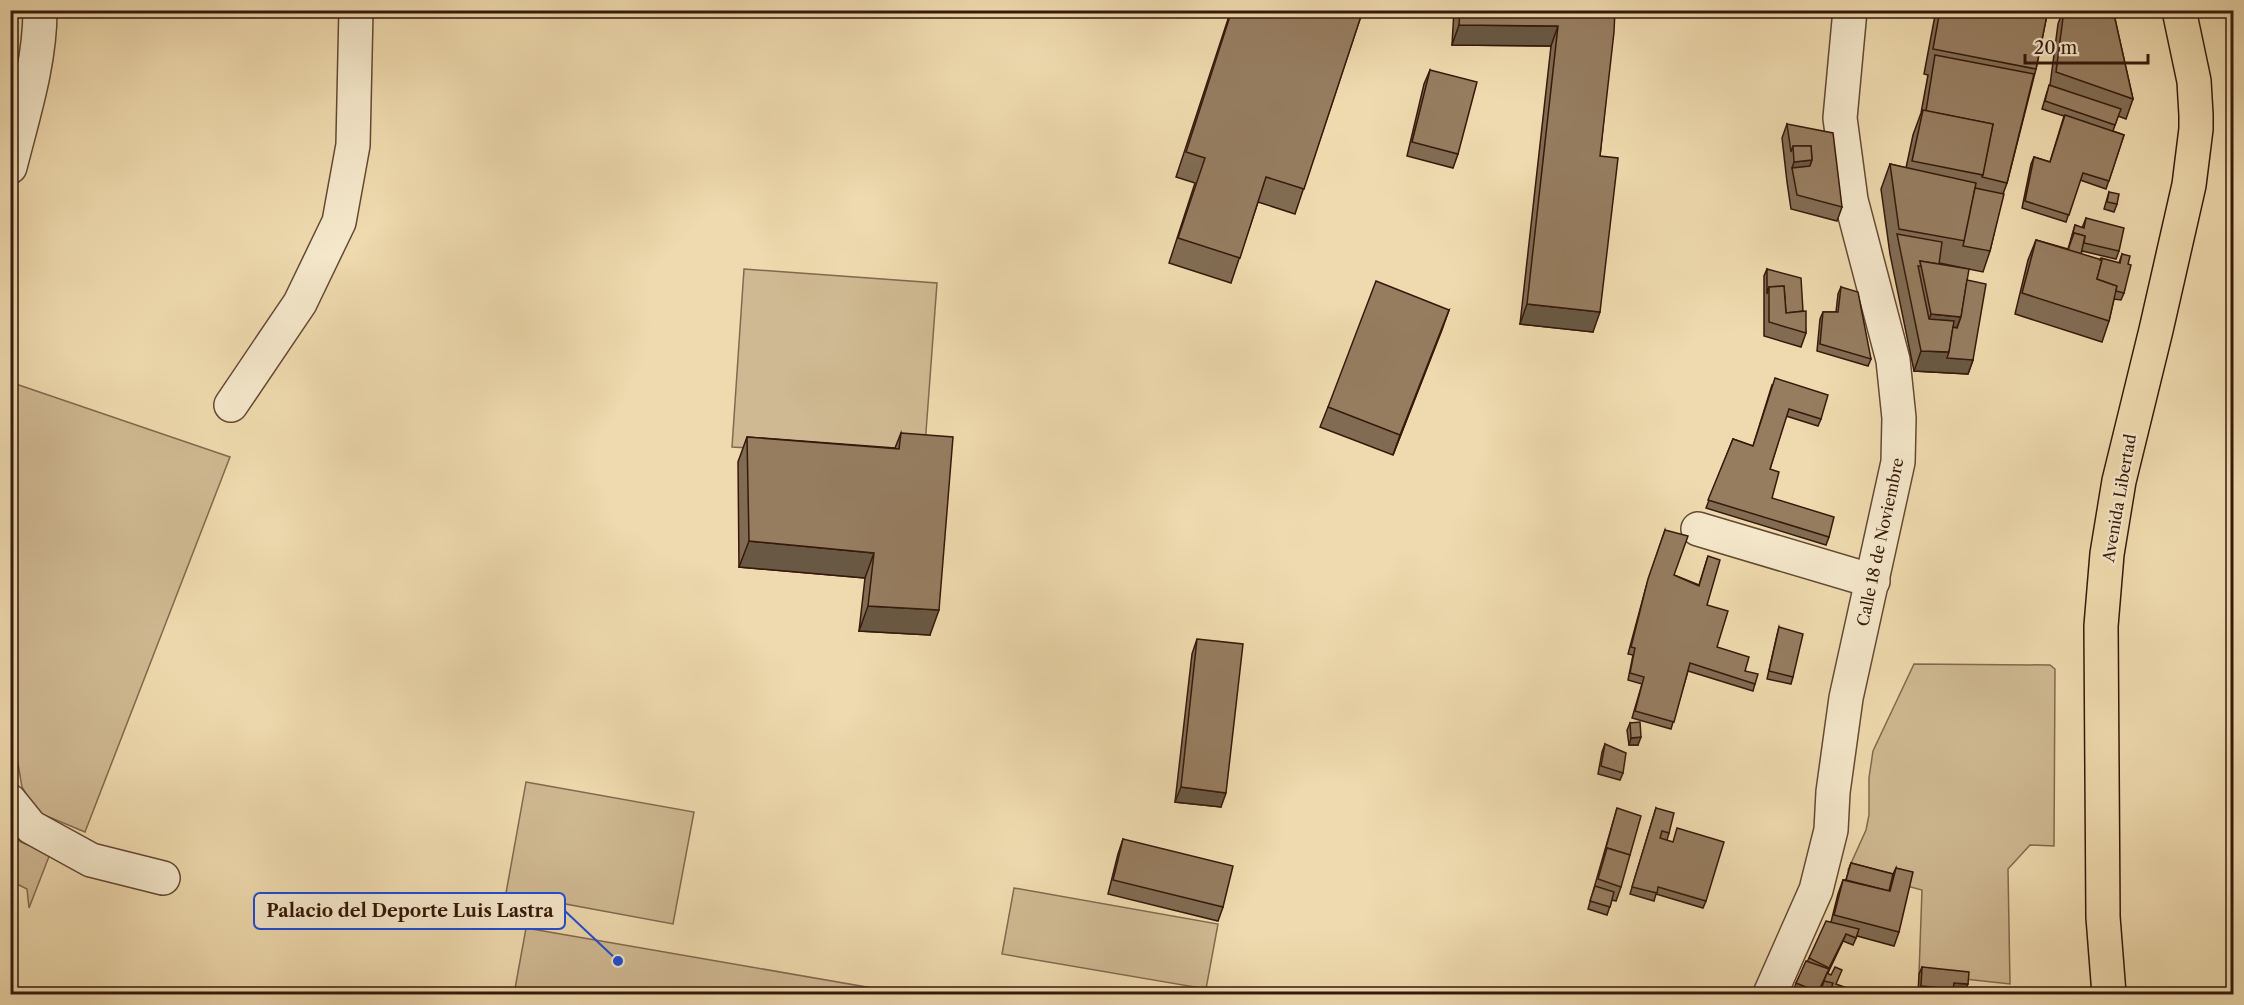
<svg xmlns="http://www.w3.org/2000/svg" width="2244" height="1005" viewBox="0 0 2244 1005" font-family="'Libre Caslon Text',serif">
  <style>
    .green { fill: #cfb992; stroke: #82694e; stroke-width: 1.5 }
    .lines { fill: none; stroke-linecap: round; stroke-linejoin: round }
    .minor-casing { stroke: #644934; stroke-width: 36 }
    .major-casing { stroke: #36190b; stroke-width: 36 }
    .minor { stroke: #f4e7ca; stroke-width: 33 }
    .major { stroke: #eedaae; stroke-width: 33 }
    .wall { fill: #816c53; stroke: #36190b; stroke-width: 1.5 }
    .shaded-wall { fill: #695843; stroke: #36190b; stroke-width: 1.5 }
    .building { fill: #967d60; stroke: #36190b; stroke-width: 1.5 }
    .labels { text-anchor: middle; stroke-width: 4.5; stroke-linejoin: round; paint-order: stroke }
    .street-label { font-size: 16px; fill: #36190b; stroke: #f4e7ca }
    .leader { fill: none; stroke: #1d4ed8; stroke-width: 2 }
    .callout-dot { fill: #1d4ed8; stroke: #f4e7ca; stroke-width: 2 }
    .callout { fill: #f4e7ca; stroke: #1d4ed8; stroke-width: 2 }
    .callout-label { font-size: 18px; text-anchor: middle; font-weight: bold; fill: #36190b }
  </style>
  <rect width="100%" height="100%" fill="#eedaae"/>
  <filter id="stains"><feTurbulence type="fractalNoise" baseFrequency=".00333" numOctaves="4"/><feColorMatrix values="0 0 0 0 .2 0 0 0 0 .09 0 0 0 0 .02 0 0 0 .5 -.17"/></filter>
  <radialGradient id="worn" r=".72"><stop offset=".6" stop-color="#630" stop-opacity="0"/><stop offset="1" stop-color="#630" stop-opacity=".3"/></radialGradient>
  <g class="green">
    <path d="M744 269 937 283 924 459 732 447Z"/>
    <path d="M10 382 230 457 85 832 37 812 22 787 11 723Z"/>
    <path d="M1914 664 2050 665 2055 669 2054 846 2030 845 2008 869 2010 984 1919 974 1922 890 1848 870 1866 830 1869 815V778L1873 751Z"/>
    <path d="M526 782 694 812 673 924 506 893Z"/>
    <path d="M10 832 21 842 50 854 29 908 27 889 11 881Z"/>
    <path d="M1014 888 1218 924 1206 989 1002 954Z"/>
    <path d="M526 928 907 994H514Z"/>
  </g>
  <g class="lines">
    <defs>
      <g id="minor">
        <path d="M10 167C23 115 40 64 40 10"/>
        <path d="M231 405 300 303 339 222 353 145 356 10"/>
        <path d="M1698 529 1873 581"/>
        <path d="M10 801 31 827 91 860 163 878"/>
        <path d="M1770 994 1816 890 1831 830 1833 792 1846 698 1898 462 1899 418 1893 360 1851 200 1840 118 1850 10"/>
      </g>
      <path id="major" d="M2109 994 2103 917 2101 626 2107 554 2119 481 2156 330 2189 185 2196 129V115L2194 81 2179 10"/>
    </defs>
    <use href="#minor" class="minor-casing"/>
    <use href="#major" class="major-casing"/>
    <use href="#minor" class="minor"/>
    <use href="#major" class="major"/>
  </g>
  <g class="wall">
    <path d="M1231 10H1363L1295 214 1258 202 1231 283 1169 263 1195 183 1176 177Z"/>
    <path d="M1454 10H1615L1600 156 1593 332 1520 324 1551 46 1452 45Z"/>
    <path d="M1936 10H2048L2036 69 2007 183 2003 194 1990 251 1983 272 1939 263V264L1967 280 1973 360 1968 374 1914 371 1890 254 1881 189 1890 164 1906 168 1913 135 1921 113 1928 75 1924 74Z"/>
    <path d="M2063 10H2113L2133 99 2126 119 2118 116 2113 131 2124 135 2106 189 2080 180 2066 222 2022 208 2031 164 2034 157 2050 162 2064 116 2042 109 2047 92 2050 85 2058 24Z"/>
    <path d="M1430 70 1458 154 1453 168 1407 156 1424 84Z"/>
    <path d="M1787 124 1842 207 1837 221 1791 209 1787 182 1782 138Z"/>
    <path d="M2109 192 2117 204 2114 212 2104 209Z"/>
    <path d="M2086 218 2119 251 2116 259 2082 251 2081 254 2100 260 2119 263 2122 254 2128 264 2124 293 2121 300 2114 299 2109 321 2102 342 2015 314 2028 260 2036 240 2068 249 2075 225 2082 228Z"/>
    <path d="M1767 269 1803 311 1806 333 1801 347 1764 336V276Z"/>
    <path d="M1841 287 1871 359 1868 366 1817 351 1820 319 1823 312H1836L1838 294Z"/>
    <path d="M1449 310 1393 455 1320 427 1328 407Z"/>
    <path d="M1772 385 1821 419 1818 426 1786 416 1770 469 1772 498 1829 537 1826 545 1706 508 1733 439 1753 446Z"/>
    <path d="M901 433 930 635 859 631 865 578 739 567 738 462 747 437 895 448Z"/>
    <path d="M1665 530 1674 575 1699 585 1708 556 1707 605 1717 647 1745 671 1755 684 1753 691 1688 671 1671 729 1632 718 1642 684 1628 680 1633 655 1628 654 1646 587Z"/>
    <path d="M1779 627 1793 677 1791 684 1767 679 1777 635Z"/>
    <path d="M1197 639 1221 807 1175 802 1192 654Z"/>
    <path d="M1630 723 1638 745H1629L1627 730Z"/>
    <path d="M1605 744 1623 773 1620 780 1598 774 1602 752Z"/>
    <path d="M1617 808 1621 887 1616 901 1612 900 1607 915 1588 909Z"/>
    <path d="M1656 808 1669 833 1667 840 1706 901 1703 908 1656 894 1654 901 1630 894Z"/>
    <path d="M1123 839 1223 907 1218 921 1108 894 1118 854Z"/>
    <path d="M1851 863 1893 874 1896 868 1899 932 1894 946 1857 936 1853 945 1843 941 1827 974 1836 984 1830 991 1821 989 1819 994H1792L1796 983 1809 958 1831 922 1838 894 1843 880H1846Z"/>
    <path d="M1922 967 1965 991 1953 990 1918 994 1919 974Z"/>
  </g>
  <g class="shaded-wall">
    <path d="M1459 25 1558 26 1551 46 1452 45Z"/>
    <path d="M1812 160 1805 181 1792 168 1794 162Z"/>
    <path d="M1527 304 1600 312 1593 332 1520 324Z"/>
    <path d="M1449 310 1442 330 1393 455 1400 435Z"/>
    <path d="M1931 314 1961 317 1951 342 1922 339Z"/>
    <path d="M1921 351 1949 352 1973 360 1968 374 1914 371Z"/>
    <path d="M749 541 874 553 865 578 739 567Z"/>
    <path d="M868 606 939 610 930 635 859 631Z"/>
    <path d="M1641 737 1638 745H1629L1631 738Z"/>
    <path d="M1181 787 1226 793 1221 807 1175 802Z"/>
    <path d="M1846 934 1843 941 1827 975 1829 968Z"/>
    <path d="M1829 969 1819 994H1817Z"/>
    <path d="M1954 983 1968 984 1965 991 1953 990 1952 994H1918L1921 986Z"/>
  </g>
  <g class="building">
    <path d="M1232 10H1363L1304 189 1266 177 1240 258 1178 238 1205 158 1186 152Z"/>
    <path d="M1460 10H1615L1614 32 1600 156 1618 158 1600 312 1527 304 1558 26 1459 25Z"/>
    <path d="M1940 10H2048L2036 69 1933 49Z"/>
    <path d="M2064 10H2113L2133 99 2056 72Z"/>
    <path d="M1935 55 2034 74 2007 183 1982 177 1993 124 1926 111Z"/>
    <path d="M1430 70 1477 82 1458 154 1412 142Z"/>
    <path d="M2049 85 2121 109 2115 125 2045 101Z"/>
    <path d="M1923 110 1993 124 1983 175 1912 161Z"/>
    <path d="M2065 115 2124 135 2109 181 2083 173 2069 215 2025 201 2034 157 2050 162Z"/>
    <path d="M1787 124 1833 133 1842 207 1797 195 1792 168 1810 166 1812 160 1811 146H1793L1791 152Z"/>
    <path d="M1793 146H1811L1812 160 1794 162Z"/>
    <path d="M1890 164 1976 183 1965 241 1899 229Z"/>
    <path d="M1975 188 2004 194 1990 251 1963 246Z"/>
    <path d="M2109 192 2119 194 2117 204 2107 202Z"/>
    <path d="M2086 218 2124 228 2119 251 2084 243 2085 236 2074 233 2071 240 2075 225 2084 228Z"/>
    <path d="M2074 233 2085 236 2081 254 2068 250Z"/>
    <path d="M1897 234 1942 242 1939 264 1920 261 1921 266H1918L1929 319 1954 321 1949 352 1921 351Z"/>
    <path d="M2036 240 2102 260 2097 279 2117 286 2109 321 2022 293Z"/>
    <path d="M2122 254 2130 256 2128 264 2131 265 2124 293 2116 291 2117 286 2097 279 2102 260H2100L2101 258 2120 263Z"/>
    <path d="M1920 261 1969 269 1961 317 1931 314Z"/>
    <path d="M1767 269 1801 278 1803 311 1786 313 1784 286 1769 287 1767 294Z"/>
    <path d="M1967 280 1986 284 1973 360 1947 358 1949 352 1953 327 1957 328 1961 317Z"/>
    <path d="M1376 281 1449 310 1400 435 1328 407Z"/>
    <path d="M1784 286 1786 313 1806 311V333L1769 322V287Z"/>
    <path d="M1841 287 1858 292 1871 359 1820 344 1823 312H1838Z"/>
    <path d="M1775 378 1828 395 1821 419 1789 409 1770 469 1779 472 1772 498 1834 517 1829 537 1708 500 1733 439 1753 446Z"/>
    <path d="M901 433 953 437 939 610 868 606 874 553 749 541 747 437 899 449Z"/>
    <path d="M1665 530 1688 536 1674 575 1699 586 1708 556 1720 560 1707 605 1728 611 1717 647 1749 657 1745 671 1758 674 1755 684 1690 663 1674 722 1635 711 1644 677 1630 673 1635 648 1631 647 1648 579Z"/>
    <path d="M1779 627 1803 634 1793 677 1769 671Z"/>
    <path d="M1197 639 1243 644 1226 793 1181 787Z"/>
    <path d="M1640 722 1641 737 1631 738 1630 723Z"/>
    <path d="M1605 744 1626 753 1623 773 1601 766Z"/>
    <path d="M1617 808 1641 816 1630 855 1607 848 1604 855Z"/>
    <path d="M1656 808 1674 813 1669 833 1662 831 1660 838 1673 842 1677 828 1724 842 1706 901 1658 887 1657 893 1632 887Z"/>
    <path d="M1123 839 1233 866 1223 907 1113 880Z"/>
    <path d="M1607 848 1630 855 1621 887 1598 879Z"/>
    <path d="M1851 863 1893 874 1889 891 1846 880Z"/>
    <path d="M1896 868 1913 872 1899 932 1834 915 1843 880 1890 891Z"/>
    <path d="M1595 886 1614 892 1610 907 1590 901Z"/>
    <path d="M1826 921 1859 929 1856 938 1846 934 1829 968 1809 958Z"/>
    <path d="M1806 961 1829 969 1818 992 1796 983Z"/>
    <path d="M1835 967 1842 970 1836 984 1863 994H1829L1833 983 1824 981 1827 973 1831 975Z"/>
    <path d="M1922 967 1969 972 1968 984 1954 983 1953 989 1921 986Z"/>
    <path d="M1881 991 1897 994H1881Z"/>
    <path d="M2011 991 2022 992V994H2011Z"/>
  </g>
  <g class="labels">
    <g class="street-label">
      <text transform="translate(2119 498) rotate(-80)" y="6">Avenida Libertad</text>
      <text transform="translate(1880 542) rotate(-78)" y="6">Calle 18 de Noviembre</text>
    </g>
  </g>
  <path class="leader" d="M618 961L565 911"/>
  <circle class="callout-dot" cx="618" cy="961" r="6"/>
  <rect class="callout" x="254" y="893" width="311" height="36" rx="6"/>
  <g class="callout-label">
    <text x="410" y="917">Palacio del Deporte Luis Lastra</text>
  </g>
  <rect width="2244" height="1005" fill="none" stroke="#eedaae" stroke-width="36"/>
  <rect x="12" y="12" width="2220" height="981" fill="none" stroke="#36190b" stroke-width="3"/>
  <rect x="18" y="18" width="2208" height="969" fill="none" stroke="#36190b" stroke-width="1.5"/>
  <path d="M2025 54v9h123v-9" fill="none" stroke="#36190b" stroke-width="3"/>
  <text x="2034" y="54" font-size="18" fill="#36190b" stroke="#f4e7ca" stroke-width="4.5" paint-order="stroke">20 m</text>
  <rect width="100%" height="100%" filter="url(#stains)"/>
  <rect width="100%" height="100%" fill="url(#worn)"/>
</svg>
